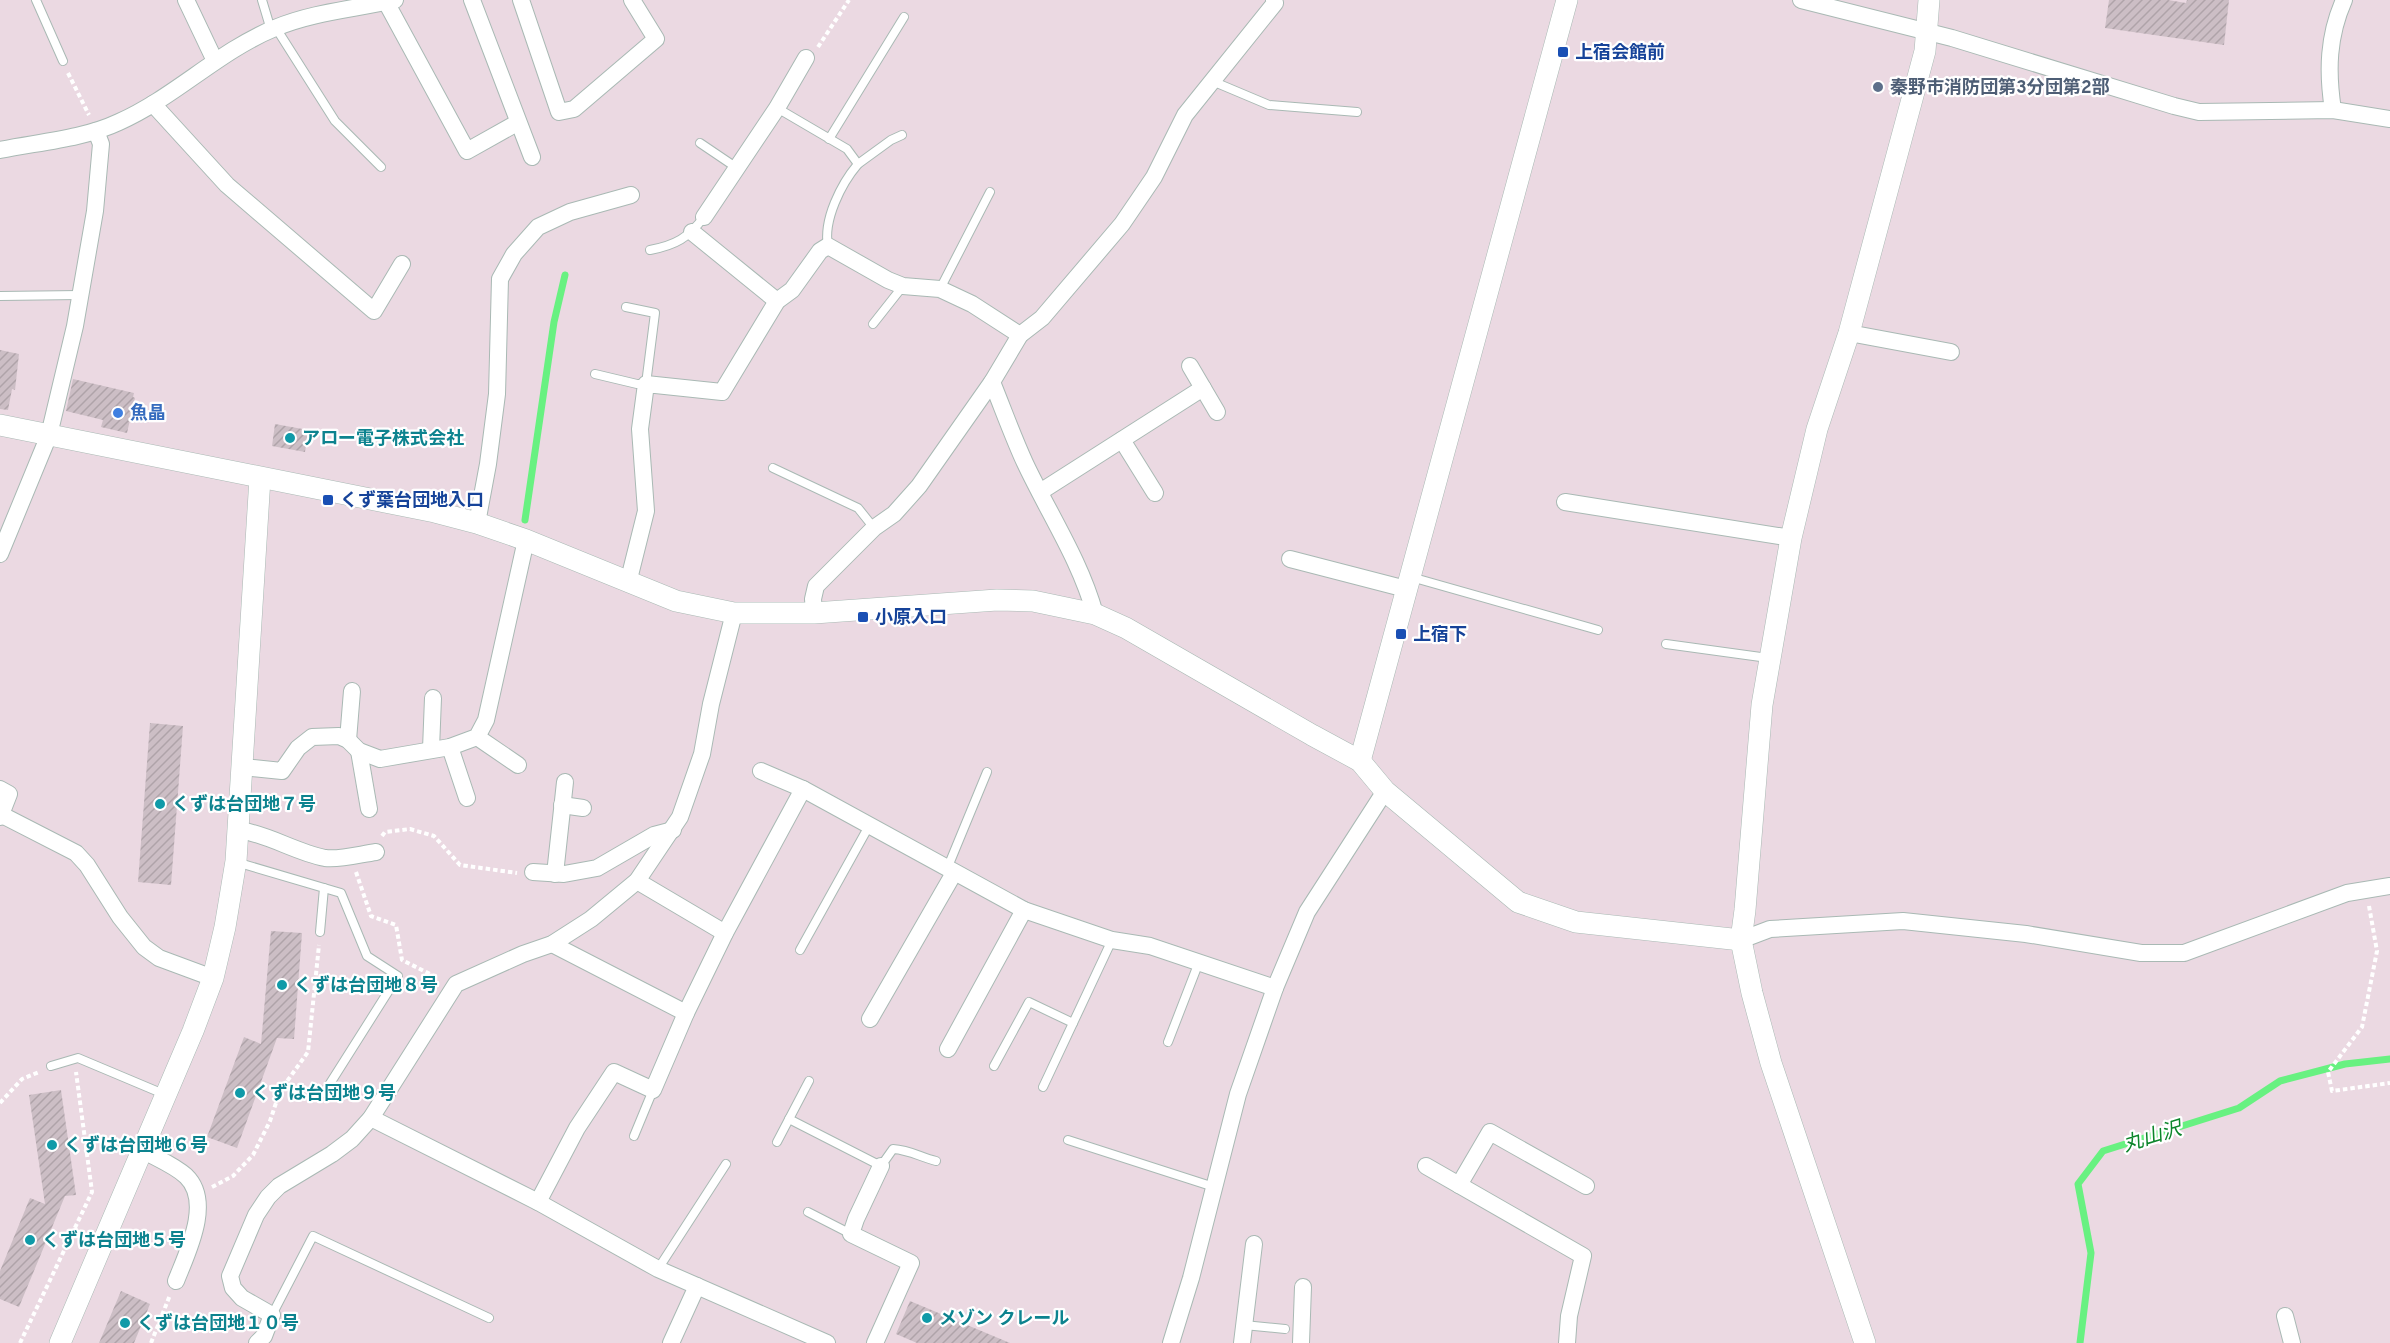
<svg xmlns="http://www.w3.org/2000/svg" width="2390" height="1343" viewBox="0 0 2390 1343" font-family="Overpass,'Noto Sans JP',sans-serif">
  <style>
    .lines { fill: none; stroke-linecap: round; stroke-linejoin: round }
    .stream { stroke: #68f181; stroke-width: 7 }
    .building { fill: url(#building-hatch) }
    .service-casing { stroke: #a9b9b4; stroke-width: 10 }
    .minor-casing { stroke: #a9b9b4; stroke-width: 18 }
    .tertiary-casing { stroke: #a9b9b4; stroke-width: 22 }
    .path { stroke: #fff; stroke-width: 4; stroke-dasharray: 4.5 3; stroke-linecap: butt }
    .service { stroke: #fff; stroke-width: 8 }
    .minor { stroke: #fff; stroke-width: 16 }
    .tertiary { stroke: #fff; stroke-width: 21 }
    .transit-dot { fill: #1a4fb4; stroke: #fff; stroke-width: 2 }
    .service-dot { fill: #5c6f8a; stroke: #fff; stroke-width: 2 }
    .shop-dot { fill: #3f7fe0; stroke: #fff; stroke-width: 2 }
    .culture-dot { fill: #0f9aa8; stroke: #fff; stroke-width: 2 }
    .labels { text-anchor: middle; stroke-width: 4.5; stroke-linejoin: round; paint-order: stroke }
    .transit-label { font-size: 18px; font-weight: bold; fill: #164399; stroke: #fff; text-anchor: start }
    .service-label { font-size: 18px; font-weight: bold; fill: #4e5e75; stroke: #fff; text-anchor: start }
    .shop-label { font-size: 18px; font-weight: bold; fill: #366cbe; stroke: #fff; text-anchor: start }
    .culture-label { font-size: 18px; font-weight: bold; fill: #0d838f; stroke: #fff; text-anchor: start }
    .water-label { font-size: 20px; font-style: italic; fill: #0b852a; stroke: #fff }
  </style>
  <defs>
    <pattern id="building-hatch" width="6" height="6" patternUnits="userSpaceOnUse" patternTransform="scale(1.5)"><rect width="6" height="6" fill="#ccbec5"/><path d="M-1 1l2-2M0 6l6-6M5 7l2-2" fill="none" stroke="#afa3a9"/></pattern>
  </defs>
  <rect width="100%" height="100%" fill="#ebd9e2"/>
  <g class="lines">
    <g class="stream">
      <path d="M525 520 554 322 565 275"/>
      <path d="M2080 1343 2091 1253 2078 1184 2103 1151 2239 1108 2280 1081 2345 1064 2390 1059"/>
    </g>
  </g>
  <g class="building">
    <path d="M2109 0H2168L2186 3 2187 0H2229L2224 45 2105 28Z"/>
    <path d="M0 350 19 354 15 390 12 389 8 410 0 409Z"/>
    <path d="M73 379 134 393 133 397 135 398 127 433 101 427 103 420 66 411Z"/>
    <path d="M275 424 308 430 305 452 272 446Z"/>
    <path d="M150 723 183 726 171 885 138 882Z"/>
    <path d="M271 931 302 933 294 1039 277 1038 237 1148 207 1137 244 1037 261 1044Z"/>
    <path d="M61 1090 76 1195 65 1196 19 1307 0 1299V1271L30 1198 45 1204 29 1095Z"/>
    <path d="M121 1291 150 1304 134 1343H99Z"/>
    <path d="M910 1301 1010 1343H917L896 1334Z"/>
  </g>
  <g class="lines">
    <defs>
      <g id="service">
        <path d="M36 0 63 61"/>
        <path d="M262 0 271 30"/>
        <path d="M276 28 335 121 381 167"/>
        <path d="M1212 81 1269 105 1357 112"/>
        <path d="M777 108 847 149 858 164C841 184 823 220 828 246"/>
        <path d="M829 139 904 17"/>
        <path d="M700 143 737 168"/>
        <path d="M858 164 891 140 902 135"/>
        <path d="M650 250C676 245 688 238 704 217"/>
        <path d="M940 289 990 192"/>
        <path d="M0 296 80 295"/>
        <path d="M873 324 903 286"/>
        <path d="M595 374 637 384H646L655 313 626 307"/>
        <path d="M773 468 858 508 874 528"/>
        <path d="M1411 577 1598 630"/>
        <path d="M1666 644 1768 658"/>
        <path d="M236 862 324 888 320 932"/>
        <path d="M947 869 987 772"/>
        <path d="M324 888 341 893 367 956 398 976 324 1093"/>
        <path d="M800 950 869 826"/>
        <path d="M1168 1042 1199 962"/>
        <path d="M51 1066 78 1058 166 1095"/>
        <path d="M994 1066 1029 1002 1073 1023"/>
        <path d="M1043 1087 1112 940"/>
        <path d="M789 1119 881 1166 893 1149C910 1150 920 1157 936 1161"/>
        <path d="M634 1136 653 1090"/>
        <path d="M1068 1140 1214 1187"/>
        <path d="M777 1142 809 1081"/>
        <path d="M808 1212 851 1234"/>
        <path d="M658 1269 726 1164"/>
        <path d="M272 1315 313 1236 489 1318"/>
        <path d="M1244 1325 1285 1329"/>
      </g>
      <g id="minor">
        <path d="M186 0 215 61"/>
        <path d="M472 0 532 157"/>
        <path d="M521 0 559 112 574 109 656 39 632 0"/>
        <path d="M1801 0 1952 38 2174 106 2199 112 2333 110 2390 119"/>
        <path d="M386 2 467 151 517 123"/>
        <path d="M153 104 227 185 374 311 402 264"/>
        <path d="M2333 110C2327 71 2328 36 2344 0"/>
        <path d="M0 150C39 142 83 139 119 122 175 97 219 51 275 28 313 12 355 9 395 0"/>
        <path d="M704 217 777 108 806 58"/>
        <path d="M692 232 777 301"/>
        <path d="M1849 333 1951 352"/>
        <path d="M1190 366 1217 412"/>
        <path d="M992 382C1003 409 1013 437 1025 463 1049 514 1080 560 1095 614"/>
        <path d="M1122 440 1155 493"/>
        <path d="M1040 492 1203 388"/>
        <path d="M1565 502 1791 538"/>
        <path d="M477 523 488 464 497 394 500 279 514 254 538 227 570 212 631 195"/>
        <path d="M0 554 49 435 75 326 95 211 101 144 96 131"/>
        <path d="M1290 559 1406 589"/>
        <path d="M628 583 646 511 640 429 646 384 722 392 777 301 792 290 820 251 828 246 888 280 903 286 940 289 972 304 1020 335"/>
        <path d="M814 613 813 599 816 586 874 528 894 514 919 486 992 382 1020 335 1042 318 1122 224 1154 177 1185 115 1275 3 1274 0"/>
        <path d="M477 737 518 765"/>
        <path d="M348 740 352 691"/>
        <path d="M450 747 467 798"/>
        <path d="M431 749 433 698"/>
        <path d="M359 751 369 809"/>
        <path d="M243 767 282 771 298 748 312 737 339 736 348 740 359 751 380 759 450 747 477 737 486 720 526 540"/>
        <path d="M761 771 803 789 1024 910 1112 940 1150 946 1275 988"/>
        <path d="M0 789 9 794 0 817"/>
        <path d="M562 805 583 808"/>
        <path d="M2 815 76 853 87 865 120 917 144 947 159 958 213 978"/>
        <path d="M239 830C268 834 295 852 325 858 340 860 361 854 376 852"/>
        <path d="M533 872 564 874 597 868 654 835 673 830"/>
        <path d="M555 874 565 782"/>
        <path d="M637 881 725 933"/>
        <path d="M1741 940 1770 929 1903 921 2026 934 2141 953H2184L2347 893 2390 886"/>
        <path d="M552 944 686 1013"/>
        <path d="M870 1019 954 873"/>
        <path d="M948 1049 1024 910"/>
        <path d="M371 1118 538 1202 658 1269 827 1343"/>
        <path d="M142 1150C156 1158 174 1165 186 1176 213 1202 187 1253 176 1281"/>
        <path d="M1426 1166 1583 1256 1569 1316 1567 1343"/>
        <path d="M1459 1185 1490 1132 1586 1186"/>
        <path d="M538 1202 577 1128 614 1072 653 1090 686 1013 725 933 803 789"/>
        <path d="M2285 1316 2292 1343"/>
        <path d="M257 1343 264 1336 272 1315 242 1298 233 1288 230 1276 256 1215 268 1197 279 1186 332 1154 352 1139 371 1118 456 984 523 954 552 944 591 919 637 881 680 817 702 754 711 704 734 613"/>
        <path d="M671 1343 697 1286"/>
        <path d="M875 1343 911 1263 851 1234 856 1219 881 1166"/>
        <path d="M1171 1343 1191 1278 1238 1094 1275 988 1307 912 1385 791"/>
        <path d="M1242 1343 1254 1244"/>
        <path d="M1301 1343 1303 1287"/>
      </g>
      <g id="tertiary">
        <path d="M0 425 435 512 477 523 526 540 676 601 734 613H814L997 600 1033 601 1095 614 1126 628 1312 735 1360 761 1385 791 1518 902 1576 922 1741 940"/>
        <path d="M1360 761 1567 0"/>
        <path d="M60 1343 193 1031 213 978 225 927 236 861 260 478"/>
        <path d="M1865 1343 1771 1063 1752 993 1741 940 1745 910 1762 705 1791 538 1817 429 1849 333 1925 51 1929 0"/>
      </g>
    </defs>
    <use href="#service" class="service-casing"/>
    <use href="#minor" class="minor-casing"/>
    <use href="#tertiary" class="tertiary-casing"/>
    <g class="path">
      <path d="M818 47 849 0"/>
      <path d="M68 73 89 115"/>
      <path d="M382 836 385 832 410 829 434 836 460 865 517 873"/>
      <path d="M356 872 371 916 396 925 402 960 438 978"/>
      <path d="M2369 906 2377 951 2362 1027 2328 1072 2332 1091 2390 1083"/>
      <path d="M0 1103 22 1079 39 1072"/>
      <path d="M212 1187 233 1176 253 1155 270 1121 280 1091 308 1052 319 945"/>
      <path d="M20 1343 92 1192 76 1072"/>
      <path d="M151 1343 170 1295"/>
    </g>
    <use href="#service" class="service"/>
    <use href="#minor" class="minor"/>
    <use href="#tertiary" class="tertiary"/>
  </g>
  <g class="transit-dot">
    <rect x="1557" y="46" width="12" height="12" rx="3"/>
    <rect x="322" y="494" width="12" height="12" rx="3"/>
    <rect x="857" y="611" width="12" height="12" rx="3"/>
    <rect x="1395" y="628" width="12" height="12" rx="3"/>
  </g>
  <circle class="service-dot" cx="1878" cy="87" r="6"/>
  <circle class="shop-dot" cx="118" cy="413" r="6"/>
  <g class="culture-dot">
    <circle cx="290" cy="438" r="6"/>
    <circle cx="160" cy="804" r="6"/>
    <circle cx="282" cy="985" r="6"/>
    <circle cx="240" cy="1093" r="6"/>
    <circle cx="52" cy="1145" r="6"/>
    <circle cx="30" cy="1240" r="6"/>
    <circle cx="927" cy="1318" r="6"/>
    <circle cx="125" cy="1323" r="6"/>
  </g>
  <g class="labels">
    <g class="transit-label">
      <text x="1575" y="58">上宿会館前</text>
      <text x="340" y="506">くず葉台団地入口</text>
      <text x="875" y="623">小原入口</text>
      <text x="1413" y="640">上宿下</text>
    </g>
    <g class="service-label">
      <text x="1890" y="93">秦野市消防団第3分団第2部</text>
    </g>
    <g class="shop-label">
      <text x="130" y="419">魚晶</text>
    </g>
    <g class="culture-label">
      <text x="302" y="444">アロー電子株式会社</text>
      <text x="172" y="810">くずは台団地７号</text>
      <text x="294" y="991">くずは台団地８号</text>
      <text x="252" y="1099">くずは台団地９号</text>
      <text x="64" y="1151">くずは台団地６号</text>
      <text x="42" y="1246">くずは台団地５号</text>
      <text x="939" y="1324">メゾン クレール</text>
      <text x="137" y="1329">くずは台団地１０号</text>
    </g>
    <g class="water-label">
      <text transform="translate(2152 1136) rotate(-17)" y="7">丸山沢</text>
    </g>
  </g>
</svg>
